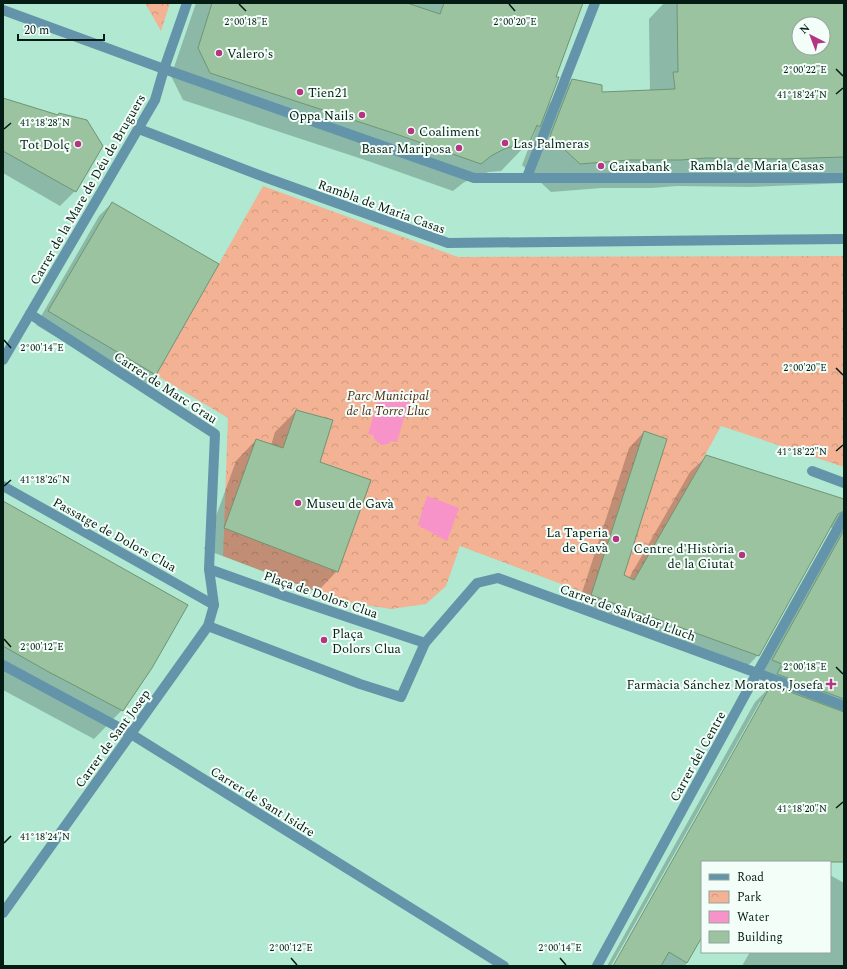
<svg xmlns="http://www.w3.org/2000/svg" width="847" height="969" viewBox="0 0 847 969" font-family="Spectral,serif">
  <style>
    .park { fill: url(#park-crowns) }
    .water { fill: #f893c9 }
    .shadow { fill: #0003; fill-rule: evenodd }
    .building { fill: #9bc39f; stroke: #6f9573; fill-rule: evenodd }
    .lines { fill: none; stroke-linecap: round; stroke-linejoin: round }
    .street { stroke: #6394aa; stroke-width: 10 }
    .ticks { fill: none; stroke: #051c14; stroke-width: 1.5 }
    .poi-dot { fill: #b43582; stroke: #f3fef9; stroke-width: 1.5 }
    .labels { text-anchor: middle; stroke-width: 4; stroke-linejoin: round; paint-order: stroke }
    .poi-label { font-size: 13px; fill: #051c14; stroke: #f3fef9; text-anchor: start }
    .street-label { font-size: 13px; fill: #051c14; stroke: #f3fef9 }
    .park-label { font-size: 13px; font-style: italic; fill: #522b16; stroke: #f3fef9 }
    .ticks-label { font-size: 10px; text-anchor: middle; fill: #051c14; stroke: #f3fef9; stroke-width: 4; stroke-linejoin: round; paint-order: stroke }
  </style>
  <defs>
    <pattern id="park-crowns" width="20" height="18" patternUnits="userSpaceOnUse"><rect width="20" height="18" fill="#f2b293"/><path d="M2 6a3 3 0 1 1 6 0M12 15a3 3 0 1 1 6 0" fill="none" stroke="#ce987e"/></pattern>
  </defs>
  <rect width="100%" height="100%" fill="#b0e8d1"/>
  <g class="park">
    <path d="M145 3H170L161 31Z"/>
    <path d="M263 186 458 257 844 256V467L721 426 622 607 460 546 446 586 426 604 391 609 345 602 223 556 228 418 156 375Z"/>
  </g>
  <g class="water">
    <path d="M382 388 410 397 397 442 391 441 388 444 381 445 375 440 373 435 368 434Z"/>
    <path d="M427 496 459 508 447 541 418 525Z"/>
  </g>
  <g class="shadow">
    <path d="M196 3H581L554 77 547 106 572 80 601 93 650 91 649 19 664 3H844V183L750 187 677 186 652 188H601L551 192 522 165 536 129 533 133 528 143 501 171 489 172 476 176 463 183 453 191 368 161 183 100 171 76ZM799 24H823V48H799Z"/>
    <path d="M3 99 57 116 75 191 60 206 3 173Z"/>
    <path d="M112 203 217 265 155 375 142 388 36 325 99 216Z"/>
    <path d="M296 411 319 462 337 571 317 592 204 549 236 461 256 440 271 445 275 432Z"/>
    <path d="M644 432 622 575 629 578 690 472 706 457 844 500V846L807 862H702V935L685 966H614L762 702H760L611 966H607L755 702 766 691 762 689 767 680 757 676 834 529 830 527 758 655 743 671 576 611 629 448Z"/>
    <path d="M3 501 73 543 155 586 187 605 122 710 94 739 3 690Z"/>
    <path d="M830 875 844 883V966H742L750 952H830Z"/>
  </g>
  <g class="building">
    <path d="M212 3H407L440 14 444 3H583L556 77H559L540 127 537 125 529 144 517 145 504 149 491 156 481 164 396 134 210 73 198 48Z"/>
    <path d="M677 3H844V157L779 159 706 158 681 160H630L580 164 550 136 572 79 602 85V92L675 89 673 72H678ZM799 24H823V48H799Z"/>
    <path d="M3 98 58 115 59 113 87 120 103 146 76 192 3 151Z"/>
    <path d="M112 202 219 264 156 375 48 311Z"/>
    <path d="M296 410 333 420 320 462 371 480 338 572 224 528 256 439 283 448Z"/>
    <path d="M644 431 667 439 624 575 634 580 706 455 844 499V511L838 514 759 656 591 595Z"/>
    <path d="M3 501 188 605 152 668 123 711 47 671 3 646Z"/>
    <path d="M844 530V699L777 674 782 664 772 660Z"/>
    <path d="M771 685 844 712V862H702V937L687 963 669 952 661 966H613Z"/>
  </g>
  <g class="lines">
    <g class="street">
      <path d="M3 10 164 69 474 178H844"/>
      <path d="M139 129 267 178 448 243 844 239"/>
      <path d="M527 177 595 3"/>
      <path d="M3 360 155 100 164 69 187 3"/>
      <path d="M812 471 844 483"/>
      <path d="M3 486 214 605"/>
      <path d="M209 569 285 596 425 643"/>
      <path d="M208 626 360 684 401 697 425 643 477 583 498 578 757 673 844 706"/>
      <path d="M3 665 131 734 504 966"/>
      <path d="M3 913 208 626 214 605 209 569 215 434 30 314"/>
      <path d="M597 966 757 673 844 517"/>
    </g>
  </g>
  <path class="ticks" d="M239 4 246 11M509 4 515 11M836 69 843 76M836 94 843 88M4 129 11 123M4 340 11 348M836 368 843 375M836 451 843 445M4 486 11 480M4 639 11 647M836 667 843 674M836 808 843 802M4 843 11 836M291 958 297 965M560 958 566 965"/>
  <g class="poi-dot">
    <circle cx="219" cy="53" r="4"/>
    <circle cx="300" cy="92" r="4"/>
    <circle cx="362" cy="115" r="4"/>
    <circle cx="411" cy="131" r="4"/>
    <circle cx="505" cy="143" r="4"/>
    <circle cx="78" cy="144" r="4"/>
    <circle cx="459" cy="148" r="4"/>
    <circle cx="601" cy="166" r="4"/>
    <circle cx="298" cy="503" r="4"/>
    <circle cx="616" cy="539" r="4"/>
    <circle cx="742" cy="555" r="4"/>
    <circle cx="324" cy="640" r="4"/>
    <path d="M829 678h4v4h4v4h-4v4h-4v-4h-4v-4h4z"/>
  </g>
  <g class="labels">
    <g class="poi-label">
      <text x="227" y="58">Valero's</text>
      <text x="308" y="97">Tien21</text>
      <text x="354" y="120" text-anchor="end">Oppa Nails</text>
      <text x="419" y="136">Coaliment</text>
      <text x="513" y="148">Las Palmeras</text>
      <text x="70" y="149" text-anchor="end">Tot Dolç</text>
      <text x="451" y="153" text-anchor="end">Basar Mariposa</text>
      <text x="609" y="171">Caixabank</text>
      <text x="306" y="508">Museu de Gavà</text>
      <text x="608" y="537" text-anchor="end">La Taperia<tspan x="608" dy="15">de Gavà</tspan></text>
      <text x="734" y="553" text-anchor="end">Centre d'Història<tspan x="734" dy="15">de la Ciutat</tspan></text>
      <text x="332" y="638">Plaça<tspan x="332" dy="15">Dolors Clua</tspan></text>
      <text x="823" y="689" text-anchor="end">Farmàcia Sánchez Moratos, Josefa</text>
    </g>
    <g class="street-label">
      <text x="757" y="170">Rambla de Maria Casas</text>
      <text transform="translate(87 189) rotate(-60)" y="5">Carrer de la Mare de Déu de Bruguers</text>
      <text transform="translate(382 206) rotate(20)" y="5">Rambla de Maria Casas</text>
      <text transform="translate(166 387) rotate(33)" y="5">Carrer de Marc Grau</text>
      <text transform="translate(115 534) rotate(29)" y="5">Passatge de Dolors Clua</text>
      <text transform="translate(321 594) rotate(19)" y="5">Plaça de Dolors Clua</text>
      <text transform="translate(628 612) rotate(20)" y="5">Carrer de Salvador Lluch</text>
      <text transform="translate(112 738) rotate(-54)" y="5">Carrer de Sant Josep</text>
      <text transform="translate(697 756) rotate(-61)" y="5">Carrer del Centre</text>
      <text transform="translate(263 801) rotate(32)" y="5">Carrer de Sant Isidre</text>
    </g>
    <g class="park-label">
      <text x="388" y="400">Parc Municipal<tspan x="388" dy="15">de la Torre Lluc</tspan></text>
    </g>
  </g>
  <g class="ticks-label">
    <text x="246" y="25">2°00'18"E</text>
    <text x="515" y="25">2°00'20"E</text>
    <text x="805" y="73">2°00'22"E</text>
    <text x="802" y="98">41°18'24"N</text>
    <text x="45" y="126">41°18'28"N</text>
    <text x="42" y="351">2°00'14"E</text>
    <text x="805" y="371">2°00'20"E</text>
    <text x="802" y="455">41°18'22"N</text>
    <text x="45" y="483">41°18'26"N</text>
    <text x="42" y="650">2°00'12"E</text>
    <text x="805" y="670">2°00'18"E</text>
    <text x="802" y="812">41°18'20"N</text>
    <text x="45" y="840">41°18'24"N</text>
    <text x="291" y="951">2°00'12"E</text>
    <text x="560" y="951">2°00'14"E</text>
  </g>
  <rect width="847" height="969" fill="none" stroke="#051c14" stroke-width="8"/>
  <rect x="701" y="861" width="130" height="92" fill="#f3fef9" stroke="#94a49d"/>
  <rect x="709" y="874" width="20" height="6" fill="#6394aa" stroke="#94a49d"/>
  <text x="737" y="881" font-size="12" fill="#051c14">Road</text>
  <rect x="709" y="891" width="20" height="12" fill="url(#park-crowns)" stroke="#94a49d"/>
  <text x="737" y="901" font-size="12" fill="#051c14">Park</text>
  <rect x="709" y="911" width="20" height="12" fill="#f893c9" stroke="#94a49d"/>
  <text x="737" y="921" font-size="12" fill="#051c14">Water</text>
  <rect x="709" y="931" width="20" height="12" fill="#9bc39f" stroke="#94a49d"/>
  <text x="737" y="941" font-size="12" fill="#051c14">Building</text>
  <g transform="translate(811 36) rotate(318)"><circle r="19" fill="#f3fef9" stroke="#94a49d"/>
  <path d="M0-3L7 15L0 10L-7 15Z" fill="#b43582"/>
  <text y="-6" font-size="11" font-weight="bold" text-anchor="middle" fill="#051c14">N</text>
  </g>
  <path d="M18 34v6h86v-6" fill="none" stroke="#051c14" stroke-width="2"/>
  <text x="24" y="34" font-size="12" fill="#051c14" stroke="#f3fef9" stroke-width="3" paint-order="stroke">20 m</text>
</svg>
